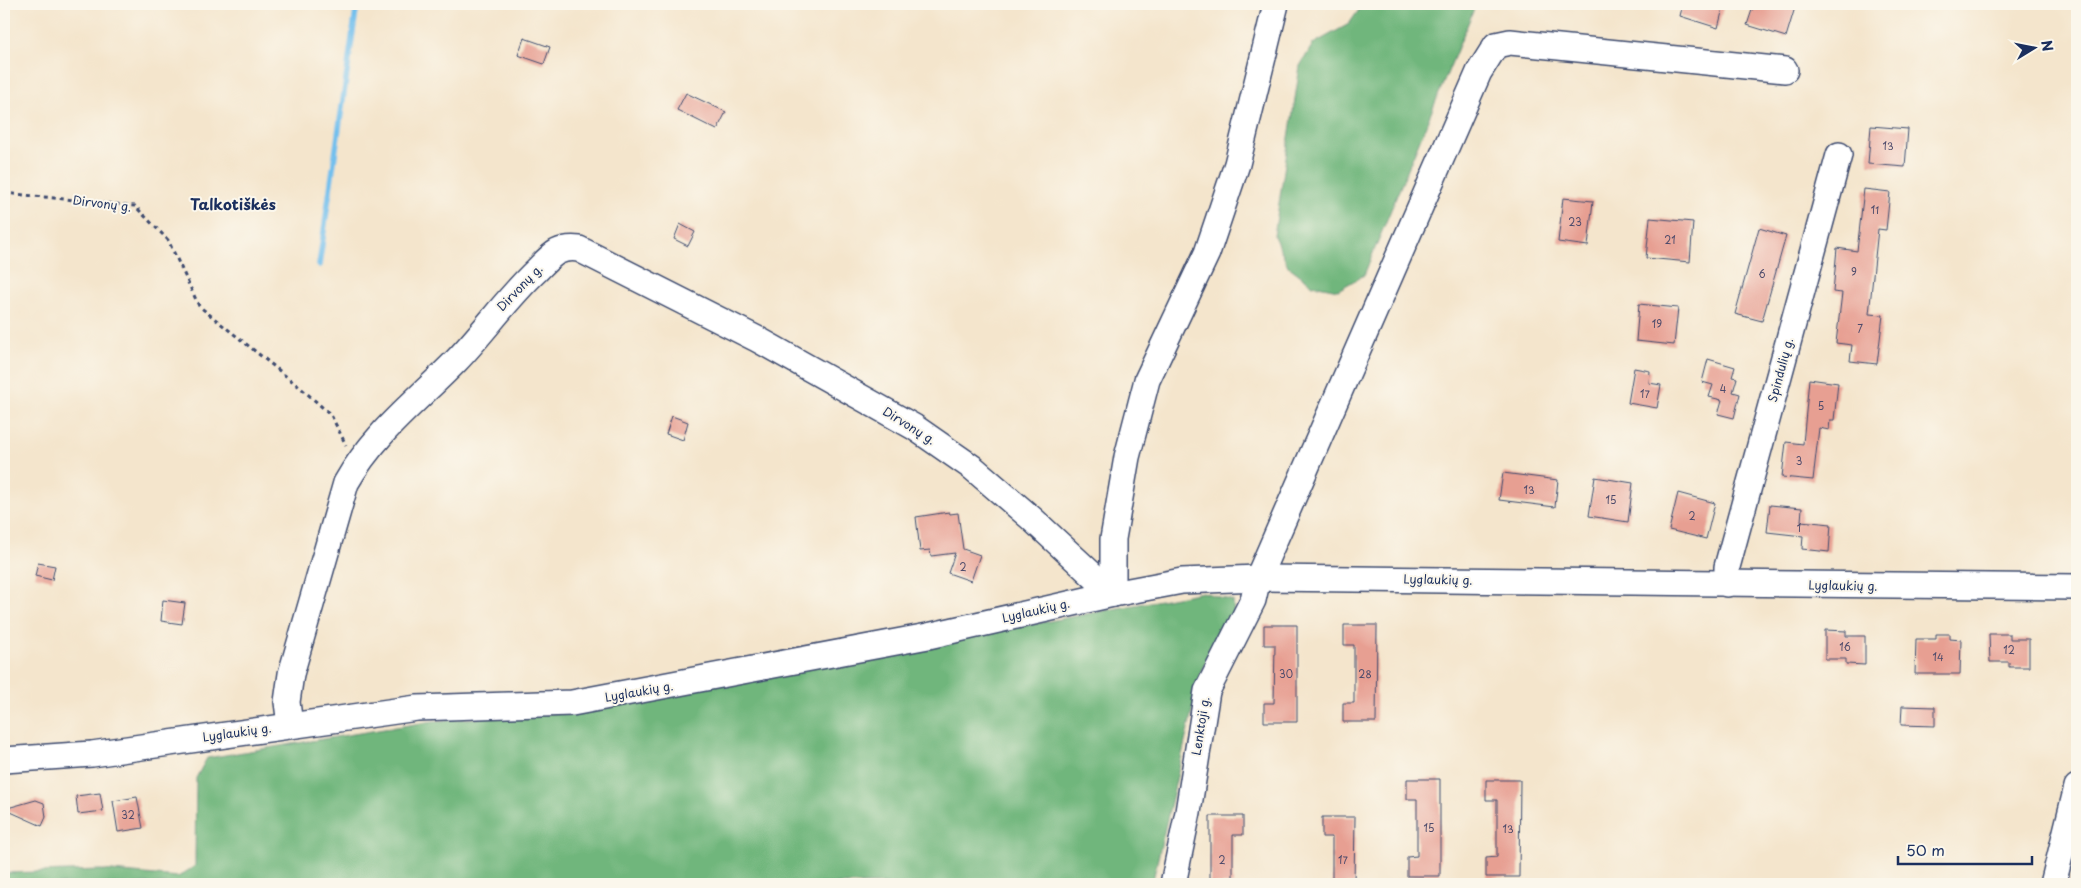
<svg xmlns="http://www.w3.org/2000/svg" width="2081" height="888" viewBox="0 0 2081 888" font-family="'Playpen Sans',sans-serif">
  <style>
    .forest { fill: #6fb67b; stroke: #45726c }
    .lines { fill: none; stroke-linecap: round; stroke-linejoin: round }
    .stream { stroke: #73c0ed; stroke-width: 5.5 }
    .building { fill: #e79f92 }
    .minor-casing { stroke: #3c4a6e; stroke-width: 28 }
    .path { stroke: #3c4a6e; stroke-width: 3; stroke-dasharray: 4 4; stroke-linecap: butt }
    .minor { stroke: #fff; stroke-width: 25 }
    .labels { text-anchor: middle; stroke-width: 4; stroke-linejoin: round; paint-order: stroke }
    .number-label { font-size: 10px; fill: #4e4b6b }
    .street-label { font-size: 12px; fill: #1b2f5e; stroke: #fbf7ec }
    .quarter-label { font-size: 15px; font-weight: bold; fill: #1b2f5e; stroke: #fbf7ec }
  </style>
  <rect width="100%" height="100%" fill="#fbf7ec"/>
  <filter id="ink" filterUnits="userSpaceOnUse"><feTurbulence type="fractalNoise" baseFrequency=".02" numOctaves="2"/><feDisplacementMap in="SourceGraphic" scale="10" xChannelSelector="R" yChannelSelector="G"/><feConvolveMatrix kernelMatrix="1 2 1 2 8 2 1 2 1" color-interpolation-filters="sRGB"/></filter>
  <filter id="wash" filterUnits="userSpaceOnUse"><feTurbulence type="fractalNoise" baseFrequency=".0096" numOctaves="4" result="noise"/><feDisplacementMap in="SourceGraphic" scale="20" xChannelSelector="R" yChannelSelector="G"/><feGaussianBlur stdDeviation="1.12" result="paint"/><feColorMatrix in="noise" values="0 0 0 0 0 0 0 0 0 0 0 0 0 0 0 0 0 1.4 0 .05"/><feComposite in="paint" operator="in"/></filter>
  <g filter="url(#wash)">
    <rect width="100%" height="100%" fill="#f4e5cc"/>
    <g class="forest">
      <path d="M1363 4H1476L1364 275 1338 290 1313 285 1288 266 1274 236 1300 66 1313 44 1349 24Z"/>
      <path d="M1203 592 1233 601 1234 614 1202 669 1152 884H4V873L101 870 178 877 195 866 196 778 207 758 433 721 569 712Z"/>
    </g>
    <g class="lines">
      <path class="stream" d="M319 265 357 4"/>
    </g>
    <g id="blocks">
      <g class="building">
        <path d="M1683 4H1724L1718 28 1680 16Z"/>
        <path d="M1754 4H1796L1786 37 1747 25Z"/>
        <path d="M524 38 550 47 544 64 518 55Z"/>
        <path d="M686 93 726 112 717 130 677 110Z"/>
        <path d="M1871 126 1908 129 1905 167 1868 164Z"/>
        <path d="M1864 189 1890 192 1886 230 1878 229 1869 314 1883 315 1877 364 1850 361 1852 345 1836 343 1842 293 1833 292 1837 248 1857 251Z"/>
        <path d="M1563 198 1593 201 1588 246 1558 242Z"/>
        <path d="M1650 218 1693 222 1690 262 1646 258Z"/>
        <path d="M680 224 695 232 688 246 674 239Z"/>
        <path d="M1759 228 1786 236 1762 321 1735 314Z"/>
        <path d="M1639 304 1678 308 1674 345 1636 341Z"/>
        <path d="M1708 359 1735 367 1732 377 1737 378 1733 392 1740 394 1734 418 1718 414 1722 400 1709 397 1713 385 1702 382Z"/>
        <path d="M1634 368 1650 371 1649 383 1661 385 1657 408 1628 403Z"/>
        <path d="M1809 379 1838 383 1834 420H1830L1829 430 1819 428 1813 480 1782 477 1786 442 1803 444Z"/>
        <path d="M672 416 688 422 683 440 666 434Z"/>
        <path d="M1503 473 1558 480 1555 507 1499 500Z"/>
        <path d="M1595 477 1633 483 1628 522 1589 516Z"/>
        <path d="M1678 493 1715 503 1706 539 1669 530Z"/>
        <path d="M1770 505 1802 508 1801 521 1831 524 1829 552 1802 549 1803 536 1767 532Z"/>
        <path d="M949 512 950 514 958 513 963 549 980 555 971 581 948 573 955 553 931 556 930 550 920 551 916 517Z"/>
        <path d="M38 563 55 566 52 580 35 576Z"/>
        <path d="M163 600 185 603 182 624 161 621Z"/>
        <path d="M1264 625H1297V722H1264V703H1274L1275 645H1264Z"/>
        <path d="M1344 625H1377L1376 722H1343V703H1354V645H1344Z"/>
        <path d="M1825 630 1846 631V636H1865V665L1846 664V659H1825Z"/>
        <path d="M1936 634H1950V639L1961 640 1960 674H1915L1916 639H1936Z"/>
        <path d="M1989 634H2010V639H2029V667H2009V662H1990Z"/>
        <path d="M1902 706 1935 707V726L1901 725Z"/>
        <path d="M1407 779H1440V876H1407V857L1417 856V799H1407Z"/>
        <path d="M1486 780H1520L1519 877H1486V858L1497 857V800H1486Z"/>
        <path d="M100 793 103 811 78 814 76 796Z"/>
        <path d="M137 797 143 828 118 832 113 801Z"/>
        <path d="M36 800 44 803 46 817 42 826 4 809Z"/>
        <path d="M1210 816H1243V835H1233V884H1210Z"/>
        <path d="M1322 817H1355L1354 884H1332V837H1322Z"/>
      </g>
    </g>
  </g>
  <g filter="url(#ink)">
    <use href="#blocks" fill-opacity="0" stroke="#3c4a6e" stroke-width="1"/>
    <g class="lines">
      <defs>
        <g id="minor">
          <path d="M1727 584V567L1839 155"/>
          <path d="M1113 594V539L1127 457 1147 380 1207 253 1237 164 1276 4"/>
          <path d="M290 725 287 702 291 674 346 483C374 433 417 401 456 361 484 332 507 298 537 270 543 264 550 256 557 252 565 248 571 248 579 249L757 339 914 427 973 468 1031 518 1113 594"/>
          <path d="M4 760 92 754 417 708 572 703 928 636 1113 594 1182 581 1258 578 2077 587"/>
          <path d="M1173 884 1188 812 1207 691 1253 600 1258 578 1479 72 1496 45 1510 42 1785 70"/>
          <path d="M2053 884 2077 787"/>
        </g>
      </defs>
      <use href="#minor" class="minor-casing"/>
      <path class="path" d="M4 193 135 206 168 240 199 306 302 389 331 415 346 445"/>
      <use href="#minor" class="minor"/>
    </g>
  </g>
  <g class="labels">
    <g class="number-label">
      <text x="1888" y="150">13</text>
      <text x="1875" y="214">11</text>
      <text x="1575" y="226">23</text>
      <text x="1670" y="244">21</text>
      <text x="1854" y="276">9</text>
      <text x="1762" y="278">6</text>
      <text x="1657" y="328">19</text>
      <text x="1860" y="333">7</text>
      <text x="1723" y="393">4</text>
      <text x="1645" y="398">17</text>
      <text x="1821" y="410">5</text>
      <text x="1799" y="465">3</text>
      <text x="1529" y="494">13</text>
      <text x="1611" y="504">15</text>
      <text x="1692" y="520">2</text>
      <text x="1799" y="532">1</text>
      <text x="963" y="571">2</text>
      <text x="1845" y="651">16</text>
      <text x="2009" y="654">12</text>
      <text x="1938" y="661">14</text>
      <text x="1286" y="678">30</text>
      <text x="1365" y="678">28</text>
      <text x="128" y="819">32</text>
      <text x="1429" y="832">15</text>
      <text x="1508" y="833">13</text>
      <text x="1222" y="864">2</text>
      <text x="1343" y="864">17</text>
    </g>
    <g class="street-label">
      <text transform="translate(102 204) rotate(7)" y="4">Dirvonų g.</text>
      <text transform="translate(520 288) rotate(-46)" y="4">Dirvonų g.</text>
      <text transform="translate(1781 370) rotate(-75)" y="4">Spindulių g.</text>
      <text transform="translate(909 426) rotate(32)" y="4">Dirvonų g.</text>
      <text transform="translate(1438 580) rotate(1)" y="4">Lyglaukių g.</text>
      <text transform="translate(1843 586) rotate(1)" y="4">Lyglaukių g.</text>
      <text transform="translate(1036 611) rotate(-13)" y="4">Lyglaukių g.</text>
      <text transform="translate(639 692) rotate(-10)" y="4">Lyglaukių g.</text>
      <text transform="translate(1201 726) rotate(-81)" y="4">Lenktoji g.</text>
      <text transform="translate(237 733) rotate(-8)" y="4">Lyglaukių g.</text>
    </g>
    <g class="quarter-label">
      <text x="233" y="210">Talkotiškės</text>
    </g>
  </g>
  <rect width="2081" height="888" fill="none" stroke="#fbf7ec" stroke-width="20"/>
  <g transform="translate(2034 48) rotate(80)" stroke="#fbf7ec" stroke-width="4" paint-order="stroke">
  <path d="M0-4L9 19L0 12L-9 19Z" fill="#1b2f5e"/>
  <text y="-8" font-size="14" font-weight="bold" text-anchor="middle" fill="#1b2f5e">N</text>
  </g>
  <path d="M1898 856v8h134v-8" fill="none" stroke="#1b2f5e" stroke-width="2.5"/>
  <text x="1906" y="856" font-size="15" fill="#1b2f5e" stroke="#fbf7ec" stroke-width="4" paint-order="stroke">50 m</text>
</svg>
